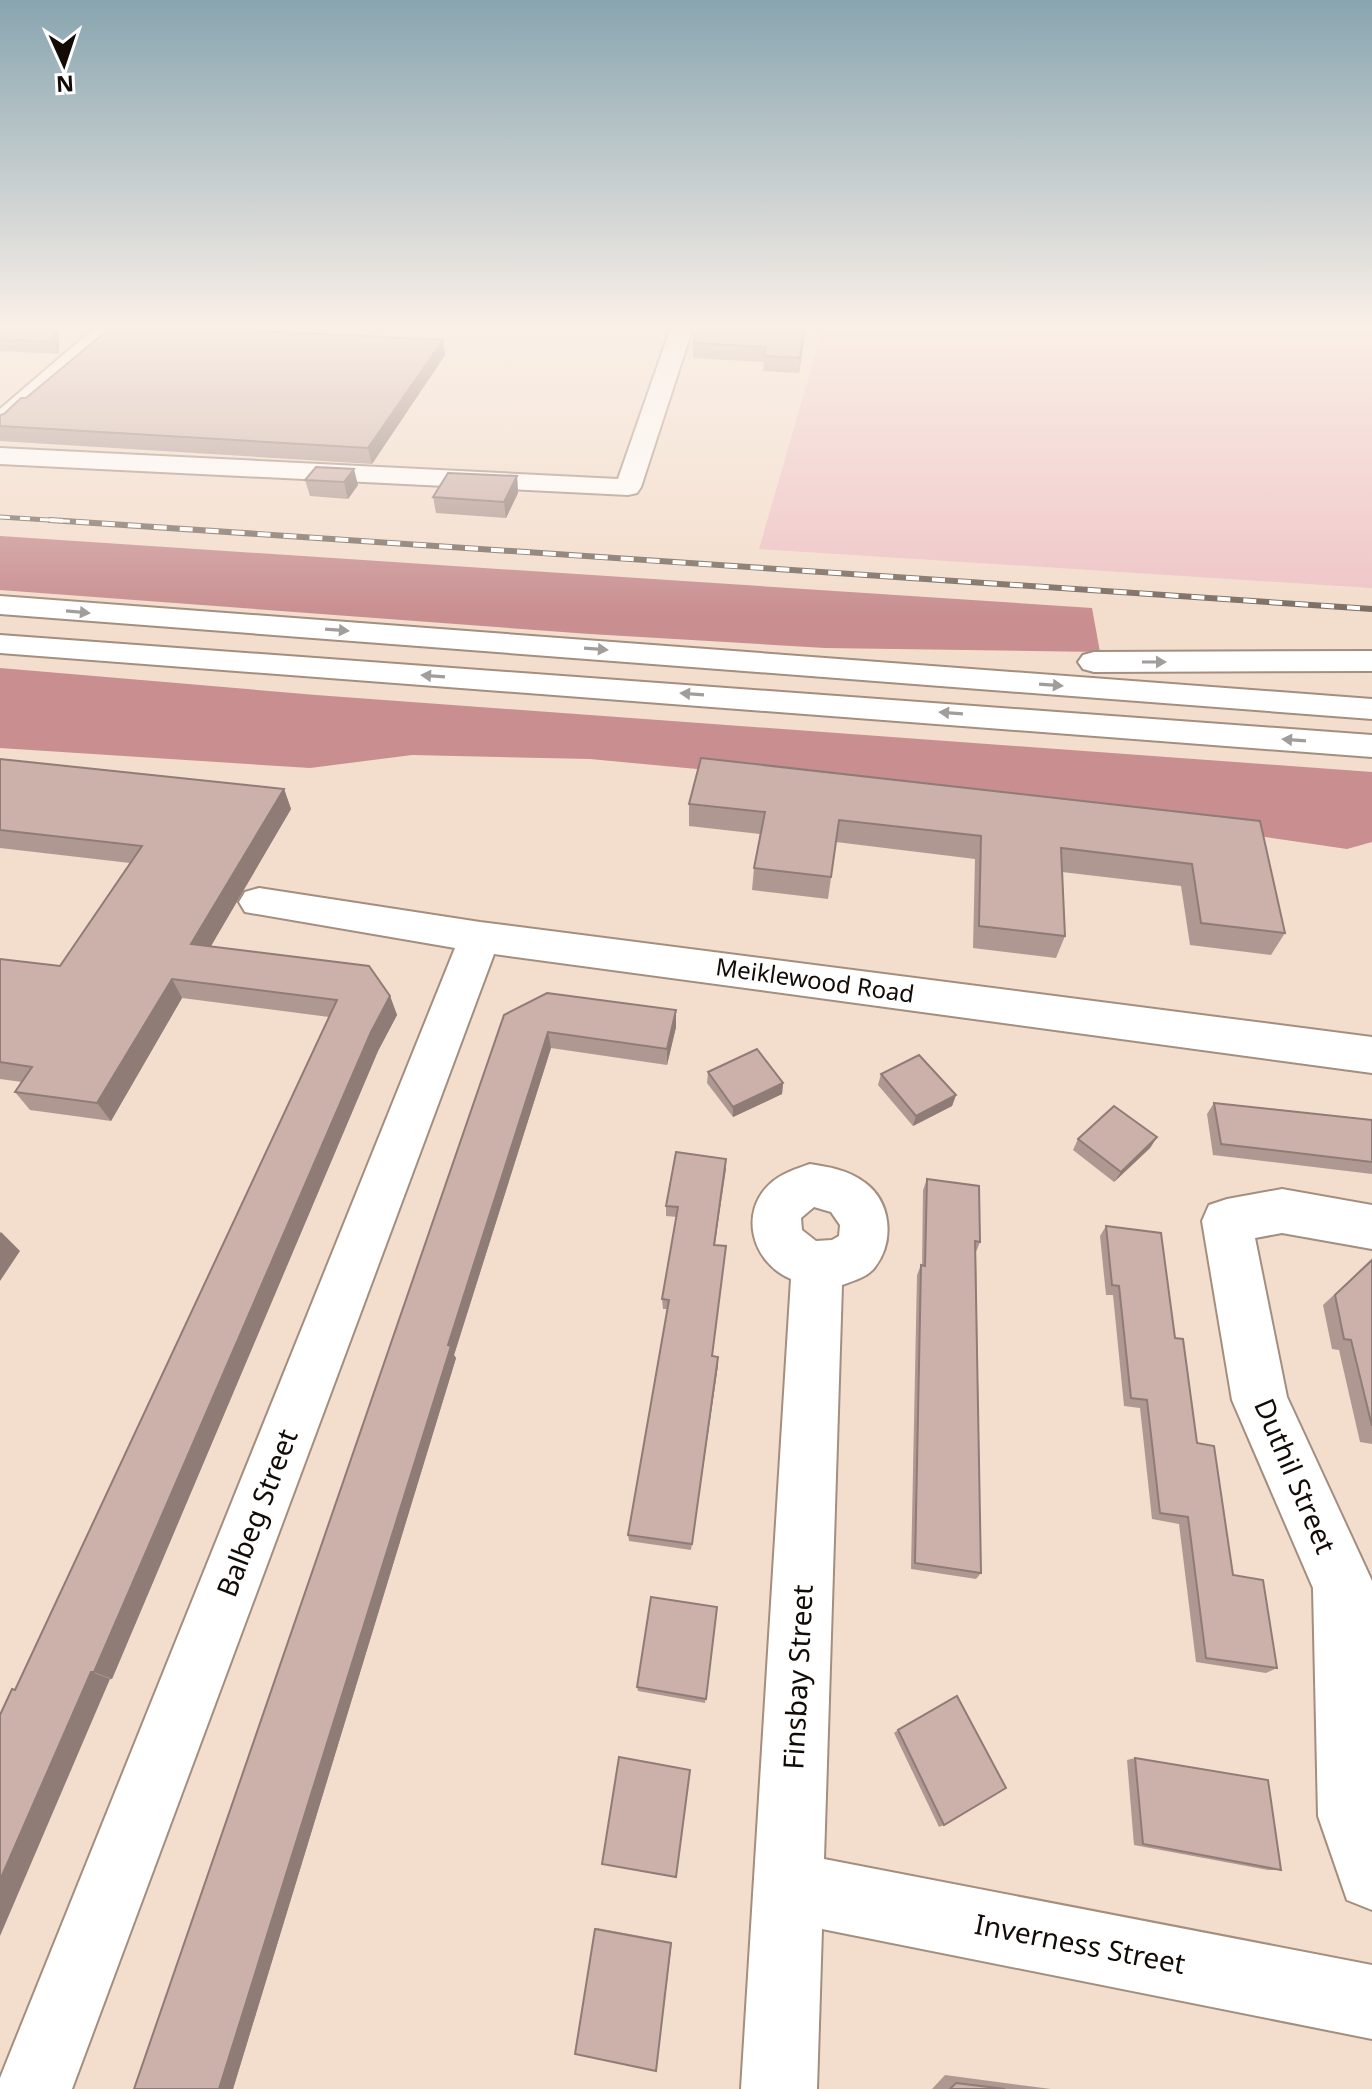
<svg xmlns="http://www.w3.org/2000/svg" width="1372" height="2089" viewBox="0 0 1372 2089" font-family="'Noto Sans',sans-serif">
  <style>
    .green { fill: #eec3c5 }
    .forest { fill: #c88e90 }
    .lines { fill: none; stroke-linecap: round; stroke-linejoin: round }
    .minor-casing { stroke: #a38e7f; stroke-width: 4 }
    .highway-casing { stroke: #a38e7f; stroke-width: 4 }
    .minor { fill: #fff; fill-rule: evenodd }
    .highway { fill: #fff; fill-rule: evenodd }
    .rail-far1-casing { stroke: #7a6c61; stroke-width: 5 }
    .rail-casing { stroke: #7a6c61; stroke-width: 6 }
    .rail-far1 { stroke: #fff; stroke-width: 3; stroke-dasharray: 10; stroke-linecap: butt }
    .rail { stroke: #fff; stroke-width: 4; stroke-dasharray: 13; stroke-linecap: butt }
    .wall { fill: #af9892 }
    .shaded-wall { fill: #8f7c77 }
    .building { fill: #ccb1aa; stroke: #8f7c77; stroke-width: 2 }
    .oneway { fill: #a19d9b }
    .labels { text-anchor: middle; stroke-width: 7; stroke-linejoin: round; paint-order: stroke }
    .street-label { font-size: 24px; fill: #130b06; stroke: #fff }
    .near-street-label { font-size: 28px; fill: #130b06; stroke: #fff }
  </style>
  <rect width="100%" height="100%" fill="#f3ddcc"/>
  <path class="green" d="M824 324H1372V588L759 549Z"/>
  <g class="forest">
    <path d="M0 536 1092 608 1100 652 825 648 590 634 0 590Z"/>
    <path d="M0 668 316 695 1372 772V842L1347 849 995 797 590 759 412 755 310 768 0 748Z"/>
  </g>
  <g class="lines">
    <defs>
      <g id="minor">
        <path d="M99 324H123L9 427 0 429V409Z"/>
        <path d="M672 324H694L641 487 637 493 628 495 0 464V448L618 479Z"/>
        <path d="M259 888 480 922 1372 1037V1073L494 954 72 2089H0V2078L455 948 245 912 239 902 245 892Z"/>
        <path d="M810 1164C829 1167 848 1170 864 1182 891 1201 895 1241 875 1267 868 1277 853 1281 842 1285L824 1859 1372 1965V2039L822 1929 817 2089H741L791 1279C752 1263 738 1212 771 1183 782 1173 796 1169 810 1164ZM814 1207 831 1212 840 1225 839 1236 832 1240 816 1241 802 1230 801 1218Z"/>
        <path d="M1282 1189 1372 1205V1249L1282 1233 1255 1238 1287 1397 1372 1581V1910L1347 1900 1318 1816 1313 1588 1232 1400 1202 1221 1209 1205 1227 1199Z"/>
      </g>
      <g id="highway">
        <path d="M0 596 1372 699V719L0 614Z"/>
        <path d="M0 635 1372 735V757L0 653Z"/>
        <path d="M1372 651V671L1094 672 1083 669 1078 662 1083 655 1094 652Z"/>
      </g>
    </defs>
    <use href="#minor" class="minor-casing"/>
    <use href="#highway" class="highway-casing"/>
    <use href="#minor" class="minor"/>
    <use href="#highway" class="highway"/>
    <defs>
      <path id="rail-far1" d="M0 517 80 522"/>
      <path id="rail" d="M50 520 1372 609"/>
    </defs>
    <use href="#rail-far1" class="rail-far1-casing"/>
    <use href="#rail" class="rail-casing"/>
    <use href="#rail-far1" class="rail-far1"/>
    <use href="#rail" class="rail"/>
  </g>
  <g class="wall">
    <path d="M5 324H84L59 329V354L0 351V328Z"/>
    <path d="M699 324H806L799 373 763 371 764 362 693 358V343Z"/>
    <path d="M443 340 445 355 372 464 0 441V415L4 414 26 398Z"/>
    <path d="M316 467 358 485 348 499 310 496 305 480Z"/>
    <path d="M517 476 518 493 506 518 436 513 433 497Z"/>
    <path d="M0 759 284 789 291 809 211 946 390 996 397 1015 378 1051 112 1679 15 1690 329 1017 182 998 111 1121 30 1110 15 1092 22 1082 0 1079V959L60 966 130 863 0 848Z"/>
    <path d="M689 804 1260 821 1285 933 1271 955 1190 945 1181 886 1062 872 1065 936 1056 958 973 948 975 859 836 842 828 899 752 890 754 868 760 834 689 826Z"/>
    <path d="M676 1010V1027L667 1065 551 1048 454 1355 456 1358 233 2089H134L504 1015Z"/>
    <path d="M708 1072 783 1083 782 1094 733 1117 707 1083Z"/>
    <path d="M881 1074 956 1095 952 1106 913 1126 878 1085Z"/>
    <path d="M1214 1103 1372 1120V1174L1213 1155 1207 1114Z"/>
    <path d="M1157 1137 1150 1148 1114 1182 1073 1150 1078 1139Z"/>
    <path d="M726 1159 715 1245 726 1246 712 1356 718 1357V1365L691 1550 629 1541 628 1535 667 1309H663L662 1299 677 1217 666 1216V1206Z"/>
    <path d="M927 1179 980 1242 976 1252 981 1573 976 1579 911 1569 917 1275 921 1265 922 1266 923 1190Z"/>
    <path d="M1106 1226 1175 1338 1197 1443 1233 1575 1277 1668 1266 1673 1196 1662 1179 1524 1152 1519 1140 1408 1124 1406 1113 1295H1106L1100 1236Z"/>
    <path d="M1372 1259V1444L1360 1442 1339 1350 1332 1349 1323 1305Z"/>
    <path d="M717 1607 705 1703 638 1691 637 1687Z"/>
    <path d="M898 1730 944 1825 939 1827 894 1733Z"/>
    <path d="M1135 1758 1281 1870H1268L1134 1845 1127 1760Z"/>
    <path d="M597 1928 672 1942 656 2071 595 1929Z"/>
    <path d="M945 2075 1051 2089H932Z"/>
  </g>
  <g class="shaded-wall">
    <path d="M54 324H84L59 329V354L54 342Z"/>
    <path d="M805 324 806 329 799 373 800 358Z"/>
    <path d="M443 340 445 355 372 464 368 448Z"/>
    <path d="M354 469 358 485 348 499 344 482Z"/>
    <path d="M517 476 518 493 506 518 504 502Z"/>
    <path d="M284 789 291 809 201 963 191 944Z"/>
    <path d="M172 979 182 998 111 1121 97 1103Z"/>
    <path d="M390 996 397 1015 378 1051 112 1679 94 1672 371 1032Z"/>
    <path d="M676 1010V1027L667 1065V1049Z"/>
    <path d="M548 1032 551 1048 454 1355 456 1358 233 2089H219L448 1345Z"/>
    <path d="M783 1083 782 1094 733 1117V1107Z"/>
    <path d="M956 1095 952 1106 913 1126 916 1116Z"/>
    <path d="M1157 1137 1150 1148 1114 1182 1121 1172Z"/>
    <path d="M726 1159V1169L713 1255 714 1245Z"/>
    <path d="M1 1232 20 1251 0 1281V1233Z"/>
    <path d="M718 1357V1365L691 1550 692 1544Z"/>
    <path d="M91 1672 110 1679 0 1936V1880Z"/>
  </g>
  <g class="building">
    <path d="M5 324H54V342L0 339V328Z"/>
    <path d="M115 324H120L443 340 368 448 0 426V415L4 414 21 398H26Z"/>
    <path d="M699 324H805L800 358 764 356 766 347 693 343Z"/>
    <path d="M316 467 354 469 344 482 305 480Z"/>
    <path d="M448 473 517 476 504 502 433 497Z"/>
    <path d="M701 758 1260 821 1285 933 1201 923 1192 864 1061 848 1065 936 979 926 981 836 839 820 831 877 754 868 765 812 689 804Z"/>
    <path d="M0 759 284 789 191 944 369 966 390 996 371 1032 94 1672H91L0 1880V1715L12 1689 15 1690 337 1000 172 979 97 1103 15 1092 32 1067 0 1062V959L60 966 142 846 0 830Z"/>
    <path d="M547 993 676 1010 667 1049 548 1032 448 1345 451 1346 219 2089H134L504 1015Z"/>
    <path d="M757 1049 783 1083 733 1107 708 1072Z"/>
    <path d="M919 1055 956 1095 916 1116 881 1074Z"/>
    <path d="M1214 1103 1372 1120V1162L1221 1144Z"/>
    <path d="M1114 1106 1157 1137 1121 1172 1078 1139Z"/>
    <path d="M676 1152 726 1159 714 1245 726 1246 712 1356 718 1357 692 1544 628 1535 669 1300 662 1299 678 1207 666 1206Z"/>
    <path d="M927 1179 979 1186 980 1242 975 1241 981 1573 915 1563 921 1265 925 1266Z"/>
    <path d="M1106 1226 1161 1233 1175 1338 1183 1339 1197 1443 1214 1446 1233 1575 1263 1580 1277 1668 1206 1658 1188 1517 1160 1513 1147 1400 1131 1398 1119 1286 1112 1285Z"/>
    <path d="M1372 1260V1426L1351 1340 1344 1339 1335 1295Z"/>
    <path d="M651 1597 717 1607 706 1699 637 1687Z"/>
    <path d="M957 1696 1006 1788 944 1825 898 1730Z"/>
    <path d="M619 1757 690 1770 676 1877 602 1864Z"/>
    <path d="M1135 1758 1268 1780 1281 1870 1143 1844Z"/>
    <path d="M595 1929 671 1943 656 2071 575 2054Z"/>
    <path d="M956 2083 1005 2089H950Z"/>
  </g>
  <defs><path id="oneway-solid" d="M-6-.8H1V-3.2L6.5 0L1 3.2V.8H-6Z" transform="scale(2)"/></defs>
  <g class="oneway">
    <use href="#oneway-solid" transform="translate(78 612) rotate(5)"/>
    <use href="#oneway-solid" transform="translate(337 630) rotate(4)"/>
    <use href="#oneway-solid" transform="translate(596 649) rotate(4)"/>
    <use href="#oneway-solid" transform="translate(1154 662)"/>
    <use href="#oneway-solid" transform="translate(433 676) rotate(-176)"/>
    <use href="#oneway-solid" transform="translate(1051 685) rotate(4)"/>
    <use href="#oneway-solid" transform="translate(692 694) rotate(-176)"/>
    <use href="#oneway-solid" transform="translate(951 713) rotate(-176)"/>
    <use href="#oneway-solid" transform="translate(1294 740) rotate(-176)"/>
  </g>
  <linearGradient id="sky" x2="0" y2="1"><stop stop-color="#88a5b0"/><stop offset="0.53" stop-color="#faf0e8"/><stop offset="1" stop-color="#faf0e8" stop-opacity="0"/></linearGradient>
  <rect width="1372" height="616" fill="url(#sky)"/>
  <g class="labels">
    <g class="street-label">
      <text transform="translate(815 981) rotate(8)" y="8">Meiklewood Road</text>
    </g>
    <g class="near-street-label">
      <text transform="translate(1295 1476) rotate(67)" y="10">Duthil Street</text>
      <text transform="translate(257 1513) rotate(-69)" y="10">Balbeg Street</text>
      <text transform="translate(798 1677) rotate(-87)" y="10">Finsbay Street</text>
      <text transform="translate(1080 1944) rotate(11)" y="10">Inverness Street</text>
    </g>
  </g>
  <g transform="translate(64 64) rotate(177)" stroke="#ffffff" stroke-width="6" paint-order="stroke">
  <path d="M0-6L14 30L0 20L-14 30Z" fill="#130b06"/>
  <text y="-12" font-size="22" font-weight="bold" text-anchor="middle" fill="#130b06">N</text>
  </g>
</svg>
